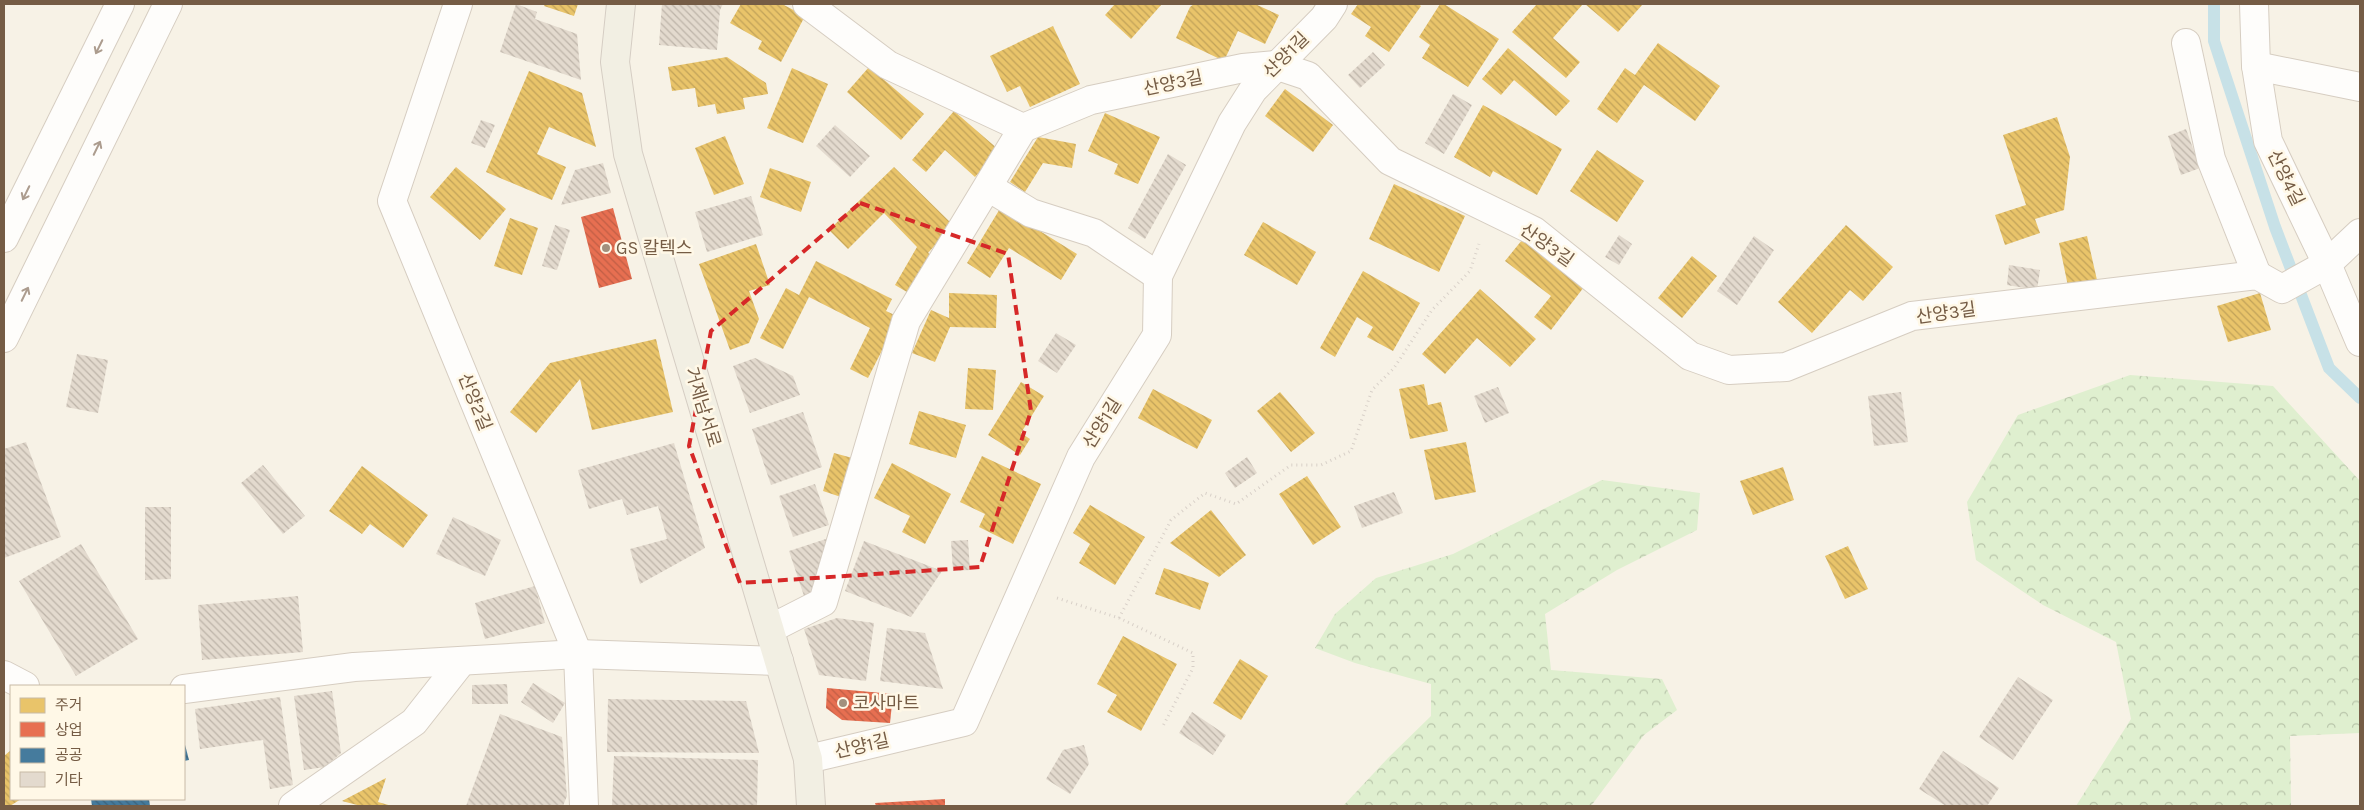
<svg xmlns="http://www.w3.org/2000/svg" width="2364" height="810" viewBox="0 0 2364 810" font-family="Karla,'Noto Sans KR',sans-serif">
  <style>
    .forest { fill: url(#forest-crowns) }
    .homes { fill: url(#homes-back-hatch) }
    .shops { fill: url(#shops-back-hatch) }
    .public { fill: url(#public-back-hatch) }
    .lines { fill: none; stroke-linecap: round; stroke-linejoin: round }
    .stream { stroke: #c7e1e7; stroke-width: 12 }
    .building { fill: url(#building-back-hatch) }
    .minor-casing { stroke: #d6cdc1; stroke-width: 30 }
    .major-casing { stroke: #d5cdc3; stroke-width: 30 }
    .path { stroke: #d8d0c8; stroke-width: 3; stroke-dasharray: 1 4; stroke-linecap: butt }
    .minor { stroke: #fefdfb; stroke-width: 28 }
    .major { stroke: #f2efe3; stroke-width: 28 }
    .oneway { stroke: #ac9c8e }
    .marked { fill: none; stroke: #d62828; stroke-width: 4; stroke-dasharray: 10 6; stroke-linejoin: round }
    .poi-dot { fill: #a2907d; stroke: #fff8e7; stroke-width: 2 }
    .labels { text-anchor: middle; stroke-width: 5; stroke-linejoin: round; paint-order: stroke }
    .street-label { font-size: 18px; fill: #755c45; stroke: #fff8e7 }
    .poi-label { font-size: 18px; fill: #755c45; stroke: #fff8e7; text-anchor: start }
  </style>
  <defs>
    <pattern id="forest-crowns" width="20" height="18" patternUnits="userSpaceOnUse" patternTransform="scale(1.25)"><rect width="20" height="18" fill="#dfefcf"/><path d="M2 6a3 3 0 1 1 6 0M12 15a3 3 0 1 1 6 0" fill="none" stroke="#b9c5aa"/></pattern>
    <pattern id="homes-back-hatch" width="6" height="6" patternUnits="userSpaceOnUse" patternTransform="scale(1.25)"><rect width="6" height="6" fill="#e9c46a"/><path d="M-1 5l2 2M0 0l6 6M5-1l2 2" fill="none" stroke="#c1a259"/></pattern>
    <pattern id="shops-back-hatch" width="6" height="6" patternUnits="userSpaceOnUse" patternTransform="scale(1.25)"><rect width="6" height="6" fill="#e76f51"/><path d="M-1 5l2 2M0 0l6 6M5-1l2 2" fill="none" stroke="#c05e45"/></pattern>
    <pattern id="public-back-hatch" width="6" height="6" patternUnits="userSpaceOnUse" patternTransform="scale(1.25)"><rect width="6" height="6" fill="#457b9d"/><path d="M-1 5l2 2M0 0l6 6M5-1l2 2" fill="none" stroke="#3c637b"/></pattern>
    <pattern id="building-back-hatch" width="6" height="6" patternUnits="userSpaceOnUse" patternTransform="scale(1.25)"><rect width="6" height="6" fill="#e3dace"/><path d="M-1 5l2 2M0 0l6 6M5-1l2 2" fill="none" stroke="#bdb4a9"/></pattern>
  </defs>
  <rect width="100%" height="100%" fill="#f7f2e6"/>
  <g class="forest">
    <path d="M2130 375 2273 386 2360 481V733L2290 736 2291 806H2076L2131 719 2116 642 2043 605 1976 560 1967 502 2018 415Z"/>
    <path d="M1602 480 1700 493 1697 530 1617 570 1545 614 1551 670 1662 679 1677 710 1644 735 1591 806H1343L1388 758 1431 716V684L1355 663 1315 648 1335 614 1376 578 1453 554Z"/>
  </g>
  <g class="homes">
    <path d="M545 4H578L574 16 544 6Z"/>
    <path d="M741 4H782L805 16 781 62 758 49 762 41 730 23Z"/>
    <path d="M1115 4H1162L1131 39 1105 15Z"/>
    <path d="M1194 4H1255L1279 15 1265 44 1238 31 1224 61 1176 38 1190 7Z"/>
    <path d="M1358 4H1418L1421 6 1389 52 1365 36 1371 27 1351 14Z"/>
    <path d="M1440 4H1444L1499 39 1468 87 1422 58 1430 45 1419 37Z"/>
    <path d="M1537 4H1583L1553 38 1580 62 1566 78 1512 32Z"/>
    <path d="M1585 4H1643L1618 32Z"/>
    <path d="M1053 26 1080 84 1030 107 1020 86 1007 92 990 56Z"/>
    <path d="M1658 43 1720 86 1695 121 1644 85 1617 123 1597 109 1625 68 1635 75Z"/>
    <path d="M1508 48 1570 101 1556 116 1514 80 1501 95 1482 79Z"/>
    <path d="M727 57 766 83 768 94 743 98 745 109 717 114 715 104 698 107 695 88 672 91 668 67Z"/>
    <path d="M869 67 924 114 901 140 847 92Z"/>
    <path d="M792 68 828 84 803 143 767 128Z"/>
    <path d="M529 71 582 93 596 147 549 127 537 154 566 167 552 200 486 172Z"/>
    <path d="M1285 89 1333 125 1313 152 1265 116Z"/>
    <path d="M1483 105 1562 149 1537 195 1493 171 1490 177 1454 157Z"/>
    <path d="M954 111 999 150 975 177 945 150 926 172 912 160Z"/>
    <path d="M1105 113 1160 137 1138 184 1114 174 1118 164 1088 151Z"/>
    <path d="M2057 117 2070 157 2064 210 2035 219 2040 233 2005 245 1995 215 2026 205 2003 135Z"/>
    <path d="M725 136 744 184 714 195 695 148Z"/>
    <path d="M1038 137 1076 144 1072 168 1043 163 1025 192 1010 182Z"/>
    <path d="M1597 150 1644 181 1617 222 1570 191Z"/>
    <path d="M456 167 506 209 480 240 430 197Z"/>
    <path d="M894 167 953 225 928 253 937 258 912 295 895 285 917 247 884 213 848 249 829 230Z"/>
    <path d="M770 168 811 182 801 212 760 197Z"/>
    <path d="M1394 184 1465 216 1439 272 1369 239Z"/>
    <path d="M1001 207 1077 254 1061 280 1009 248 990 278 967 263Z"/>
    <path d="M510 218 538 228 522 275 494 266Z"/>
    <path d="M1263 222 1316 252 1297 285 1244 255Z"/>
    <path d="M1846 225 1893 267 1863 301 1850 290 1812 333 1778 302Z"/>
    <path d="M2087 236 2097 280 2068 286 2059 243Z"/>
    <path d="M1522 240 1584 287 1551 330 1534 317 1551 296 1505 261Z"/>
    <path d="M756 244 770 285 749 291 759 319 749 343 730 350 699 264Z"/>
    <path d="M1692 256 1717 276 1682 318 1658 298Z"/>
    <path d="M816 261 892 299 886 311 899 317 868 378 850 369 870 328 809 297 783 349 760 338 786 288 799 295Z"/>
    <path d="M1363 271 1420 303 1393 351 1367 337 1373 327 1357 317 1335 357 1320 348Z"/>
    <path d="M1480 289 1536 339 1510 367 1477 338 1445 374 1422 354Z"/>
    <path d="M949 293 997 295 996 328 950 327 935 362 912 353 931 310 949 318Z"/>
    <path d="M2260 293 2271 330 2228 342 2217 306Z"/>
    <path d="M656 339 673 412 592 430 580 379 536 433 510 412 550 363Z"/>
    <path d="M968 368 996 370 993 410 965 409Z"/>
    <path d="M1021 382 1044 396 1021 433 1030 439 1020 455 988 435Z"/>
    <path d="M1424 384 1428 405 1441 402 1448 431 1410 439 1399 389Z"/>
    <path d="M1153 389 1212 420 1197 449 1138 418Z"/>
    <path d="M1280 392 1315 433 1291 452 1257 411Z"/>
    <path d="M919 411 966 425 956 458 909 444Z"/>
    <path d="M1466 442 1476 492 1435 500 1424 450Z"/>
    <path d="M834 453 856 459 844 498 823 491Z"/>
    <path d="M982 456 1041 484 1013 544 979 527 985 514 960 502Z"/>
    <path d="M892 463 951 494 925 544 902 532 910 516 874 498Z"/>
    <path d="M362 466 428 515 403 548 370 524 362 534 329 511Z"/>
    <path d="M1783 467 1794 500 1753 515 1740 481Z"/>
    <path d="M1307 476 1341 527 1313 545 1279 494Z"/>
    <path d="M1090 505 1145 537 1115 585 1079 563 1090 544 1073 533Z"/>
    <path d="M1211 510 1246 555 1219 577 1170 543Z"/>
    <path d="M1848 546 1868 589 1845 599 1825 556Z"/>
    <path d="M1164 568 1209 583 1200 610 1155 594Z"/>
    <path d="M1123 636 1177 664 1141 731 1107 712 1117 695 1097 684Z"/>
    <path d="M1240 659 1268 676 1241 720 1213 703Z"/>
    <path d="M11 750V799H21L10 806H4V756Z"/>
    <path d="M386 778 378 802 392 806H361L342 801Z"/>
  </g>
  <g class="shops">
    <path d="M613 208 632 279 599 288 581 217Z"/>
    <path d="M827 688 893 694 890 723 842 720 826 708Z"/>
    <path d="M945 799V806H876L875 803Z"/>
  </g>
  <g class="public">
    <path d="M184 741 189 760 184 761Z"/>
    <path d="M91 799H149L150 806H92Z"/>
  </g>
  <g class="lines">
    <path class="stream" d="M2214 4V41L2275 227 2329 368 2360 398"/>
  </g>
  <g class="building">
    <path d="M516 4 537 12 535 19 577 34 581 80 500 52Z"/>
    <path d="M662 4H723L720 10 717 50 659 45Z"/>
    <path d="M1373 52 1385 65 1360 88 1348 75Z"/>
    <path d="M1453 94 1472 105 1444 154 1425 143Z"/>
    <path d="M481 120 495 125 485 148 471 143Z"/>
    <path d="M835 125 870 156 850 177 816 146Z"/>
    <path d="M2186 129 2200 168 2181 175 2168 136Z"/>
    <path d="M1168 154 1186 165 1145 239 1128 228Z"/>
    <path d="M603 163 611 193 561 205 575 170Z"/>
    <path d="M751 196 763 235 707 252 695 212Z"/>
    <path d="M555 225 570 230 557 270 542 266Z"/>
    <path d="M1619 235 1632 244 1619 265 1605 257Z"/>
    <path d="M1754 236 1774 250 1737 305 1717 291Z"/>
    <path d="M2009 265 2040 270 2037 290 2007 285Z"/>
    <path d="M1056 333 1076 345 1057 373 1038 361Z"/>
    <path d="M77 354 108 360 98 413 66 407Z"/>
    <path d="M755 358 793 376 800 395 750 413 733 366Z"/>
    <path d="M1498 387 1509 413 1485 423 1474 396Z"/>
    <path d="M1901 392 1908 442 1874 446 1868 396Z"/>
    <path d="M803 412 822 467 771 485 752 429Z"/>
    <path d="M26 442 61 537 4 558V449Z"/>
    <path d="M674 443 705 548 640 584 630 549 667 539 658 506 627 515 622 499 589 509 578 470Z"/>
    <path d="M1247 457 1257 473 1235 488 1225 473Z"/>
    <path d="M263 465 305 516 283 534 241 483Z"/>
    <path d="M815 484 829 525 793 537 779 496Z"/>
    <path d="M1394 492 1403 513 1362 528 1354 506Z"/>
    <path d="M145 507H171V579L145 580Z"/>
    <path d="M453 517 501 540 485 576 436 554Z"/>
    <path d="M829 538 815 592 804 596 789 551Z"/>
    <path d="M968 540 970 570 953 571 951 541Z"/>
    <path d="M864 541 942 571 911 617 845 591Z"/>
    <path d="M81 544 138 639 76 676 19 581Z"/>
    <path d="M535 586 545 623 485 639 475 603Z"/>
    <path d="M298 596 303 652 202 660 198 605Z"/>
    <path d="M837 618 874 623 866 681 819 675 804 629Z"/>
    <path d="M887 628 925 633 943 689 880 681Z"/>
    <path d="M2018 677 2053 700 2013 760 1979 737Z"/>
    <path d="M533 683 565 703 553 723 521 702Z"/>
    <path d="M507 684 508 704H472V685Z"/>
    <path d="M332 691 341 753 325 767 304 770 294 696Z"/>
    <path d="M280 697 293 785 270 789 263 740 200 749 195 709Z"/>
    <path d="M608 699 746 701 759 753 607 752Z"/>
    <path d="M1192 712 1226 735 1213 755 1179 733Z"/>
    <path d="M500 714 562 737 567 796 563 806H466Z"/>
    <path d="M1084 745 1089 764 1070 794 1046 779 1063 750Z"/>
    <path d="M1943 751 1999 788 1987 806H1946L1919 789Z"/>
    <path d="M614 756 758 760 757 806H612Z"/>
  </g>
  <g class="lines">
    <defs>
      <g id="minor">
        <path d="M458 4 392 201 578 654 584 806"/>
        <path d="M807 4 888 65 1023 128 1091 100 1243 68 1275 65 1308 76 1390 161 1534 231 1690 356 1729 370 1786 367 1912 316 2257 275 2282 289 2327 264 2360 233"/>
        <path d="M2254 4 2256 66 2268 141 2327 264 2360 342"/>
        <path d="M2186 43 2211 159 2257 275"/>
        <path d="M2256 66 2360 87"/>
        <path d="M988 187 1031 213 1094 233 1158 276"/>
        <path d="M4 238 120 4"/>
        <path d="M4 338 168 4"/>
        <path d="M770 629 823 602 906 321 1023 128"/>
        <path d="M4 675 25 686"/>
        <path d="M184 689 354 667 578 654 779 661"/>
        <path d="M808 759 964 722 1081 457 1157 335 1158 276 1232 123 1253 90 1324 18 1333 4"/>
        <path d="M293 806 414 722 462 661"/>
      </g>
      <path id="major" d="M621 4 615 62 628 154 808 759 811 806"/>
    </defs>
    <use href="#minor" class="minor-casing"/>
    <use href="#major" class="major-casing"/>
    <g class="path">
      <path d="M1057 598 1119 618 1193 653V668L1162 728"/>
      <path d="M1119 618 1171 520 1205 493 1236 504 1291 465H1321L1351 451 1372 390 1394 368 1432 310 1470 271 1479 244"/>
    </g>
    <use href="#minor" class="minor"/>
    <use href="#major" class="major"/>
  </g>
  <defs><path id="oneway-shaft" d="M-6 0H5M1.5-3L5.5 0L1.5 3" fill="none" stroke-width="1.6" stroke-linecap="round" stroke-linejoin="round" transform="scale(1.25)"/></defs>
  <g class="oneway">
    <use href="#oneway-shaft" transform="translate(99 47) rotate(116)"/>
    <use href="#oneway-shaft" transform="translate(97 148) rotate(-64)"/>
    <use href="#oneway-shaft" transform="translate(26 193) rotate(116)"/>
    <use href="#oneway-shaft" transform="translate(25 294) rotate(-64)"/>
  </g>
  <path class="marked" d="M860 203 1008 254 1031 411 980 567 740 583 689 446 711 331Z"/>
  <g class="poi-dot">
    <circle cx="606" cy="248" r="5"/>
    <circle cx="843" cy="703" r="5"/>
  </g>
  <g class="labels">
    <g class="street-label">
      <text transform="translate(1286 55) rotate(-45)" y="6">산양1길</text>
      <text transform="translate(1173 83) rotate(-12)" y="6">산양3길</text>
      <text transform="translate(2286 178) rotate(64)" y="6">산양4길</text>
      <text transform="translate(1547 245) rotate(35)" y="6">산양3길</text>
      <text transform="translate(1946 313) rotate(-8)" y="6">산양3길</text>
      <text transform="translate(475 402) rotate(68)" y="6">산양2길</text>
      <text transform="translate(703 407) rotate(73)" y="6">거제남서로</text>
      <text transform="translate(1102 423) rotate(-58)" y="6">산양1길</text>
      <text transform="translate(862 746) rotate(-13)" y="6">산양1길</text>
    </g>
    <g class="poi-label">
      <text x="616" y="254">GS 칼텍스</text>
      <text x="853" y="709">코사마트</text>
    </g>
  </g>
  <rect width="2364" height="810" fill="none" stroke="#755c45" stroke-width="10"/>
  <rect x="10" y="685" width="175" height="115" fill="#fff8e7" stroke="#c8baa6"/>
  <rect x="20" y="698" width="25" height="15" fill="#e9c46a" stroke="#c8baa6"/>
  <text x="55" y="710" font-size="15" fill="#755c45">주거</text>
  <rect x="20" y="722" width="25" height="15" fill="#e76f51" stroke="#c8baa6"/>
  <text x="55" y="735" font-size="15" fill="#755c45">상업</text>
  <rect x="20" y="748" width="25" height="15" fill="#457b9d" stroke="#c8baa6"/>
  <text x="55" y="760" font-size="15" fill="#755c45">공공</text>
  <rect x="20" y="772" width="25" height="15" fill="#e3dace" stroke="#c8baa6"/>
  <text x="55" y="785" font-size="15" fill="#755c45">기타</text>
</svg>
